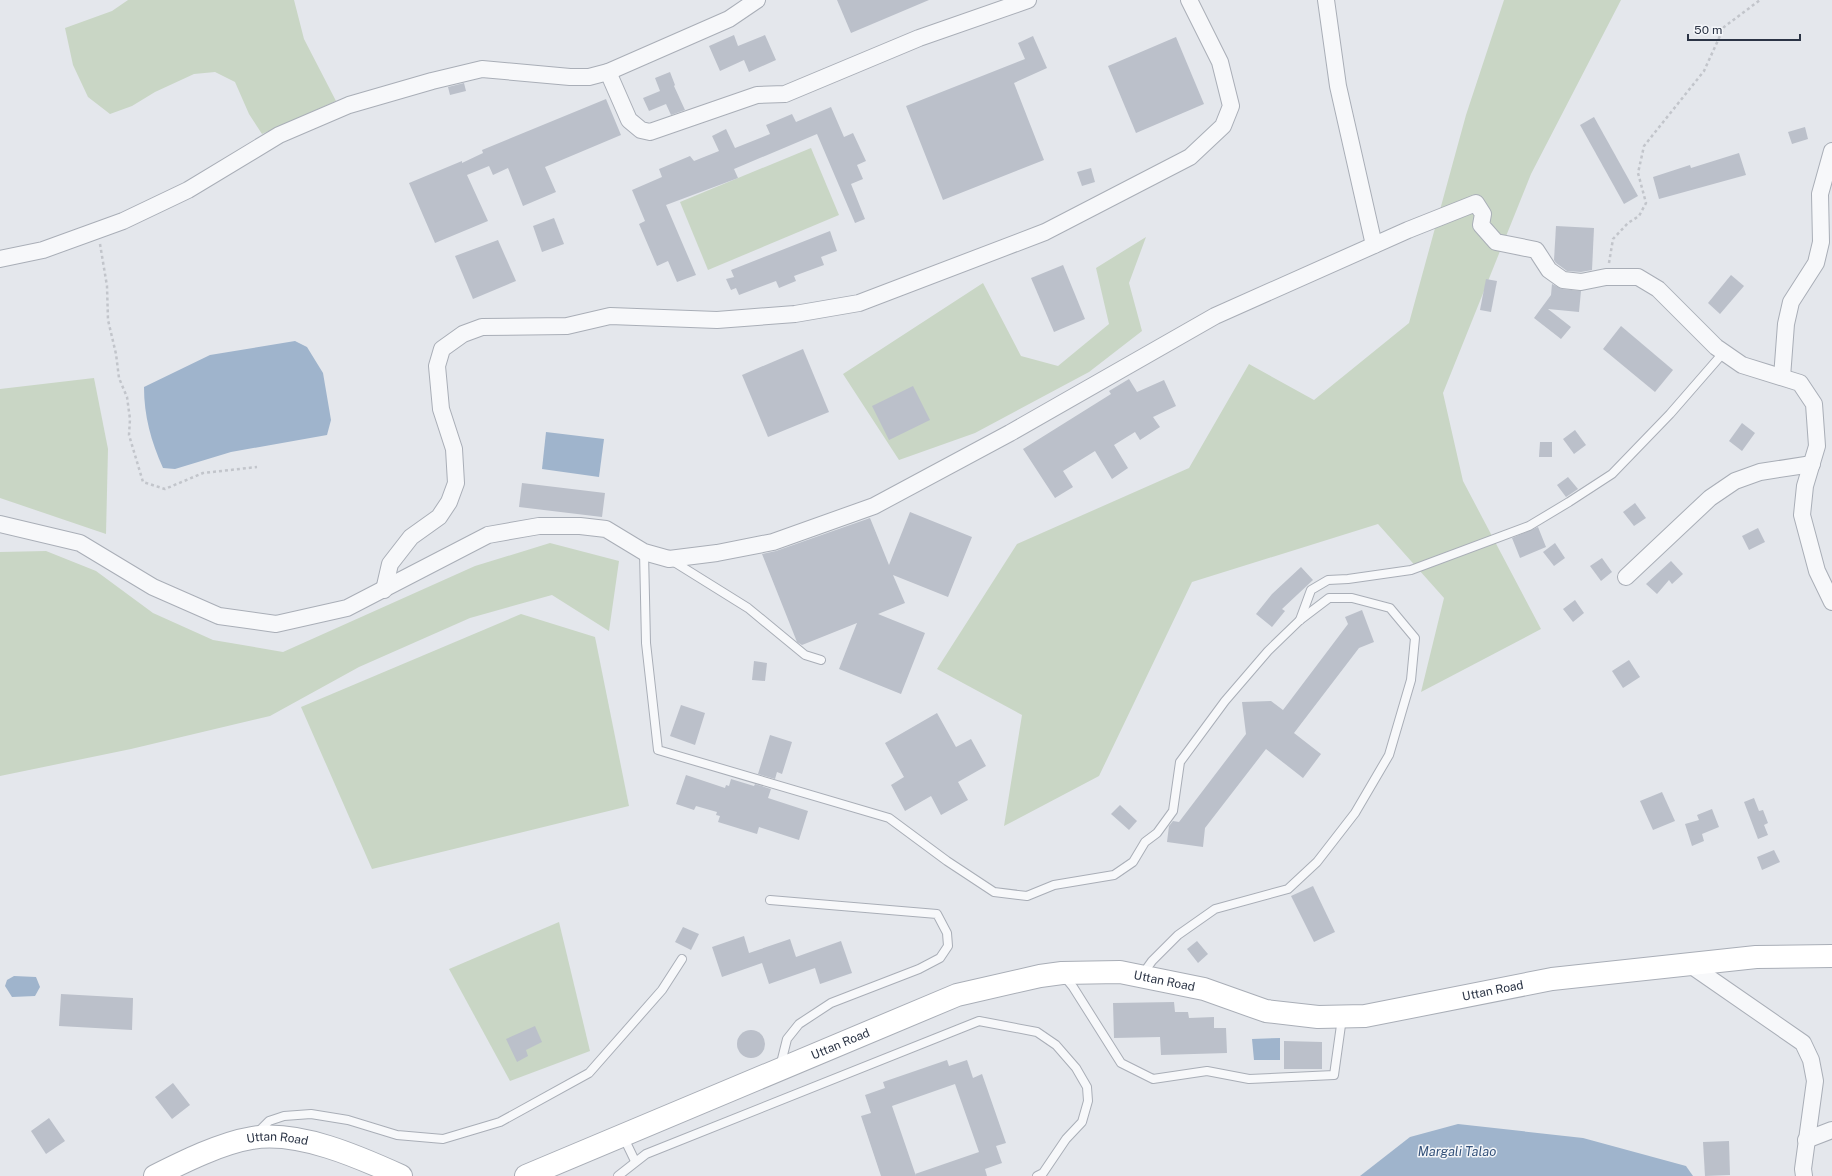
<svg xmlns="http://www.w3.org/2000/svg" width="1832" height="1176" viewBox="0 0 1832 1176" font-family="'Public Sans',sans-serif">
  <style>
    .green { fill: #c9d6c5 }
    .water { fill: #9fb4cc }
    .building { fill: #bbc0ca; fill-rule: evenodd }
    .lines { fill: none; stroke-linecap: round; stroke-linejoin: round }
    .lane-casing { stroke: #a9aeb7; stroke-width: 10 }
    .street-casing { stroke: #a9aeb7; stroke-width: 18 }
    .secondary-casing { stroke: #a9aeb7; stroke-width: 24 }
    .path { stroke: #c2c5cb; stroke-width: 2.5; stroke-dasharray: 3 3; stroke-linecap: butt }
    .lane { stroke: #f7f8fa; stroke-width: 8 }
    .street { stroke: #f7f8fa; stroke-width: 16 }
    .secondary { stroke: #fff; stroke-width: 22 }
    .labels { text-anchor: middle; stroke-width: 3; stroke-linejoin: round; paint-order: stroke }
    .street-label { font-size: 12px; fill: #2b3445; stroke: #f4f6f9 }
    .water-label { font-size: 13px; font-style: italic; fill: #34527a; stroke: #f4f6f9 }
  </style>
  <rect width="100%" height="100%" fill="#e4e7ec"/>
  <g class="green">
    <path d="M128 0H294L304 39 336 101 262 134 249 114 235 82 215 72 194 74 155 92 132 106 110 114 88 97 73 65 65 28 112 11Z"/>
    <path d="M1504 0H1621L1531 174 1443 393 1463 481 1541 629 1421 692 1444 598 1378 524 1192 582 1099 776 1004 826 1022 715 937 669 1017 544 1189 468 1249 364 1314 400 1409 323 1466 115Z"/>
    <path d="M811 148 839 215 708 270 680 202Z"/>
    <path d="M1146 237 1129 283 1142 331 1089 372 975 433 899 460 843 374 983 283 1021 356 1058 366 1109 324 1096 268Z"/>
    <path d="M94 378 108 449 106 534 0 498V389Z"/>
    <path d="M550 543 619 561 609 631 552 595 470 618 359 667 270 716 131 749 0 776V552L46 551 96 571 153 613 213 640 283 652 475 566Z"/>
    <path d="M521 614 595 637 629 806 372 869 301 707Z"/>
    <path d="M559 922 590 1051 510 1081 449 969Z"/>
  </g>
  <g class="water">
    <path d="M295 341 307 347 323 373 331 420 327 435 231 452 175 469 163 468C151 441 144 416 144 387L210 355Z"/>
    <path d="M546 432 604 439 599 477 542 469Z"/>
    <path d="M14 976 36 977 40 987 35 996 12 997 5 986 7 980Z"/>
    <path d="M1280 1038V1060H1254L1252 1039Z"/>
    <path d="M1458 1124 1583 1138 1686 1166 1693 1176H1360L1410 1137Z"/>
  </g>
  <g class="building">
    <path d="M837 0H929L851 33Z"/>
    <path d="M734 35 738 46 765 35 776 60 749 72 744 60 720 71 709 46Z"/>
    <path d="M1033 36 1047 68 1014 83 1044 160 943 200 906 106 1025 59 1018 43Z"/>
    <path d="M1176 37 1204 104 1136 133 1108 66Z"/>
    <path d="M670 72 675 85 674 86 685 110 671 115 666 104 649 111 643 98 660 91 655 78Z"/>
    <path d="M464 83 466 91 450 95 448 87Z"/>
    <path d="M606 99 621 135 545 167 556 192 523 206 508 168 493 175 489 166 467 175 488 221 435 243 409 183 462 161V163L483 153 482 150Z"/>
    <path d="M831 107 844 137 853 133 866 161 857 165 863 179 851 184 865 219 855 223 817 134 734 169 738 178 666 205 696 275 677 282 668 261 657 266 639 224 645 221 632 190 662 177 659 169 690 156 694 161 719 151 712 136 726 129 735 148 770 134 766 125 792 114 796 122Z"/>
    <path d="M1594 117 1638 196 1624 204 1580 125Z"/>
    <path d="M1805 127 1808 139 1792 144 1788 132Z"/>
    <path d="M1739 153 1746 175 1659 199 1653 177 1690 165 1691 168Z"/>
    <path d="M1091 168 1095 182 1082 186 1077 172Z"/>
    <path d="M554 218 564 244 542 252 533 226Z"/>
    <path d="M1556 226 1594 228 1592 270 1581 272 1567 271 1556 263 1554 260Z"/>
    <path d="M830 231 837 251 821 257 824 265 794 276 796 281 779 288 776 281 739 295 736 288 731 290 726 279 734 277 731 270Z"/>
    <path d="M498 240 516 281 473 299 455 256Z"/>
    <path d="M1063 265 1085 319 1054 332 1031 278Z"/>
    <path d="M1731 275 1744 286 1720 314 1708 303Z"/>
    <path d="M1486 279 1497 281 1491 312 1480 310Z"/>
    <path d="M1552 284 1562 289 1581 291 1579 312 1548 309 1571 327 1561 339 1534 318 1551 295Z"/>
    <path d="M1621 326 1673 370 1655 392 1603 349Z"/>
    <path d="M803 349 829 412 768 437 742 375Z"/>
    <path d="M1129 379 1137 392 1164 380 1176 406 1153 417 1160 427 1140 440 1135 432 1114 445 1128 468 1112 479 1095 451 1063 471 1073 487 1055 498 1023 449 1111 394 1109 391Z"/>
    <path d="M913 386 930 420 889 440 872 406Z"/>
    <path d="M1742 423 1755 433 1742 451 1729 441Z"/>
    <path d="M1575 430 1586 445 1574 454 1563 439Z"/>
    <path d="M1540 442H1552V457H1539Z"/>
    <path d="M1568 477 1578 489 1566 497 1557 485Z"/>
    <path d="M522 483 605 493 602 517 519 507Z"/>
    <path d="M1635 503 1646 518 1634 526 1623 512Z"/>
    <path d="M910 512 972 537 948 597 893 575 905 603 878 614 925 633 901 694 839 669 857 623 802 645 797 642 762 554 776 551 870 518 889 565Z"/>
    <path d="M1538 527 1546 547 1520 558 1512 538Z"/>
    <path d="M1758 528 1765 542 1749 550 1742 536Z"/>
    <path d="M1555 543 1565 558 1554 566 1543 552Z"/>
    <path d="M1602 558 1612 572 1601 581 1590 566Z"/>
    <path d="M1671 561 1683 574 1672 584 1669 580 1657 594 1646 584Z"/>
    <path d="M1301 567 1313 580 1282 609 1285 611 1272 627 1256 614 1272 594Z"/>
    <path d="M1575 600 1584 613 1573 622 1563 609Z"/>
    <path d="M1362 610 1374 642 1359 648 1294 733 1321 754 1303 778 1266 749 1205 828 1203 847 1167 842 1169 826 1173 821 1179 822 1246 734 1242 702 1271 701 1283 710 1348 624 1345 617Z"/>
    <path d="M1629 660 1640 677 1623 688 1612 671Z"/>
    <path d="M754 661 767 663 765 681 752 680Z"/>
    <path d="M681 705 705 713 695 745 670 736Z"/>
    <path d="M937 713 956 747 971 739 986 766 958 782 968 800 941 815 931 796 905 811 891 785 904 777 885 743Z"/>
    <path d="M770 735 792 742 782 774 777 772 775 779 758 774Z"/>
    <path d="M686 775 725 788 726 785 729 786 731 779 754 786 755 784 771 789 768 798 808 811 799 840 762 828 759 827 757 834 718 822 720 816 716 815 717 812 696 806 694 810 676 804Z"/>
    <path d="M1662 792 1675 821 1653 830 1640 801Z"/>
    <path d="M1754 798 1759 811 1763 810 1768 823 1764 825 1768 835 1758 839 1744 802Z"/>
    <path d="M1120 805 1137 821 1129 830 1111 814Z"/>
    <path d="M1712 809 1719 827 1702 834 1704 841 1692 846 1685 824 1699 820 1697 815Z"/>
    <path d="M1774 850 1780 862 1762 870 1757 857Z"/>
    <path d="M1313 886 1335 932 1314 942 1291 896Z"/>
    <path d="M683 927 699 934 691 950 675 942Z"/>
    <path d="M744 936 749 953 790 939 796 957 841 941 852 973 820 984 815 968 769 984 762 963 722 977 712 947Z"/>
    <path d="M1197 941 1208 954 1198 963 1187 949Z"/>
    <path d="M61 994 133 998 132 1030 59 1026Z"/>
    <path d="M1174 1002 1175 1012H1188L1189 1018 1214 1017V1028H1226L1227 1053 1161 1055 1160 1037 1114 1038 1113 1003Z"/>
    <path d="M535 1026 542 1042 526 1050 528 1056 517 1062 506 1039Z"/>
    <circle cx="751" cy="1044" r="14"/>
    <path d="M1284 1041 1322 1042V1069H1284Z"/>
    <path d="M947 1060 949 1066 967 1060 973 1078 982 1074 1006 1143 996 1146 1002 1163 985 1169 987 1176H881L861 1116 871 1113 865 1095 885 1088 883 1082ZM955 1084 979 1152 915 1174 916 1176 892 1106Z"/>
    <path d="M173 1083 190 1105 172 1119 155 1097Z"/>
    <path d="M49 1118 65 1141 46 1154 31 1131Z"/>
    <path d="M1729 1141 1730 1175 1705 1176 1703 1142Z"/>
  </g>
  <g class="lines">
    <defs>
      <g id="lane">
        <path d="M644 552 646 643 658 750 889 818 947 861 994 892 1027 896 1054 885 1114 875 1133 862 1145 842 1157 833 1173 811 1180 762 1225 701 1268 651 1300 620 1329 598H1352L1390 608 1415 638 1411 680 1389 755 1355 813 1317 862 1288 889 1215 909 1178 935 1152 961 1142 975"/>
        <path d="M671 560 748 608 805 655 821 660"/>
        <path d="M1300 620 1311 590 1328 580 1348 579 1411 570 1529 526 1569 502 1612 474 1670 414 1724 352"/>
        <path d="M770 900 937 914 947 933 948 946 940 958 919 969 831 1003 799 1024 787 1039 780 1067"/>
        <path d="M1064 976 1073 987 1121 1063 1153 1079 1207 1071 1249 1079 1334 1075 1342 1018"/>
        <path d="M257 1133 269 1121 284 1116 311 1114 348 1120 397 1135 443 1139 500 1122 589 1073 662 990 682 959"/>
        <path d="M623 1136 635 1161"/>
        <path d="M618 1176 646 1154 979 1021 1037 1032 1056 1045 1076 1068 1087 1087 1088 1101 1082 1122 1066 1139 1043 1173 1037 1176"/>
      </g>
      <g id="street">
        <path d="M1326 0 1338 86 1374 245"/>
        <path d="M608 72 629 120 641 130 650 132 757 95 785 94 919 38 1028 0"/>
        <path d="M0 259 43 250 123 221 188 190 279 135 349 105 432 81 482 69 570 77H589L608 72 729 19 757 0"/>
        <path d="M1782 377 1786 324 1791 302 1816 263 1821 242 1820 194 1832 151"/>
        <path d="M0 524 80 543 153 587 219 616 276 624 347 608 488 535 539 526H580L606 529 644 552 669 559 717 553 773 542 874 506 1010 433 1215 316 1408 230 1476 203 1483 214 1481 225 1496 242 1536 250 1549 270 1563 280 1581 282 1606 277H1638L1658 289 1716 347 1742 365 1800 383 1814 404 1817 446 1805 486 1802 515 1817 571 1832 602"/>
        <path d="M1626 577 1710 498 1735 481 1760 472 1812 464"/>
        <path d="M384 590 390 564 411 537 439 517 449 502 456 483 454 449 441 409 437 366 442 349 463 334 482 327 567 326 610 316 717 320 795 314 859 303 1045 232 1190 157 1223 126 1231 106 1220 62 1189 0"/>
        <path d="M1689 964 1803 1043 1811 1060 1815 1081 1803 1169 1804 1176"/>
        <path d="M1806 1140 1832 1130"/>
      </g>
      <g id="secondary">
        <path id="s1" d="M155 1176C183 1162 221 1143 252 1138 298 1130 359 1157 401 1176"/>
        <path id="s2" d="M526 1176 957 995 1040 976 1062 973 1120 972 1204 989 1266 1011 1318 1017 1365 1016 1552 979 1756 957 1832 956"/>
      </g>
    </defs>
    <use href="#lane" class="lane-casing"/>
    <use href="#street" class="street-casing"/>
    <use href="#secondary" class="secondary-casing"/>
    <g class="path">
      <path d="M100 244 107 286 108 320 116 354 119 378 127 397 130 419 129 435 143 482 165 489 203 473 257 467"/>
      <path d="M1609 263 1613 239 1628 223 1639 216 1646 203 1638 173 1644 146 1704 71 1724 27 1760 0"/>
    </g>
    <use href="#lane" class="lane"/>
    <use href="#street" class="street"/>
    <use href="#secondary" class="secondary"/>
  </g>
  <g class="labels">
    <g class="street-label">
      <text dy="4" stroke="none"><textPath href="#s2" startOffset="678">Uttan Road</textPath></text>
      <text dy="4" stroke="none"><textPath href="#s2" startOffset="1014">Uttan Road</textPath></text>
      <text dy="4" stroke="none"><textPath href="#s2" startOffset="341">Uttan Road</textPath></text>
      <text dy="4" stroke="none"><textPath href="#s1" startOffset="130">Uttan Road</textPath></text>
    </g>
    <g class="water-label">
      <text x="1457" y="1156">Margali Talao</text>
    </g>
  </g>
  <path d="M1688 34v6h112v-6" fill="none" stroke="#2b3445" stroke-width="2"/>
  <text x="1694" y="34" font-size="12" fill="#2b3445" stroke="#f4f6f9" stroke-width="3" paint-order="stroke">50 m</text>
</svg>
